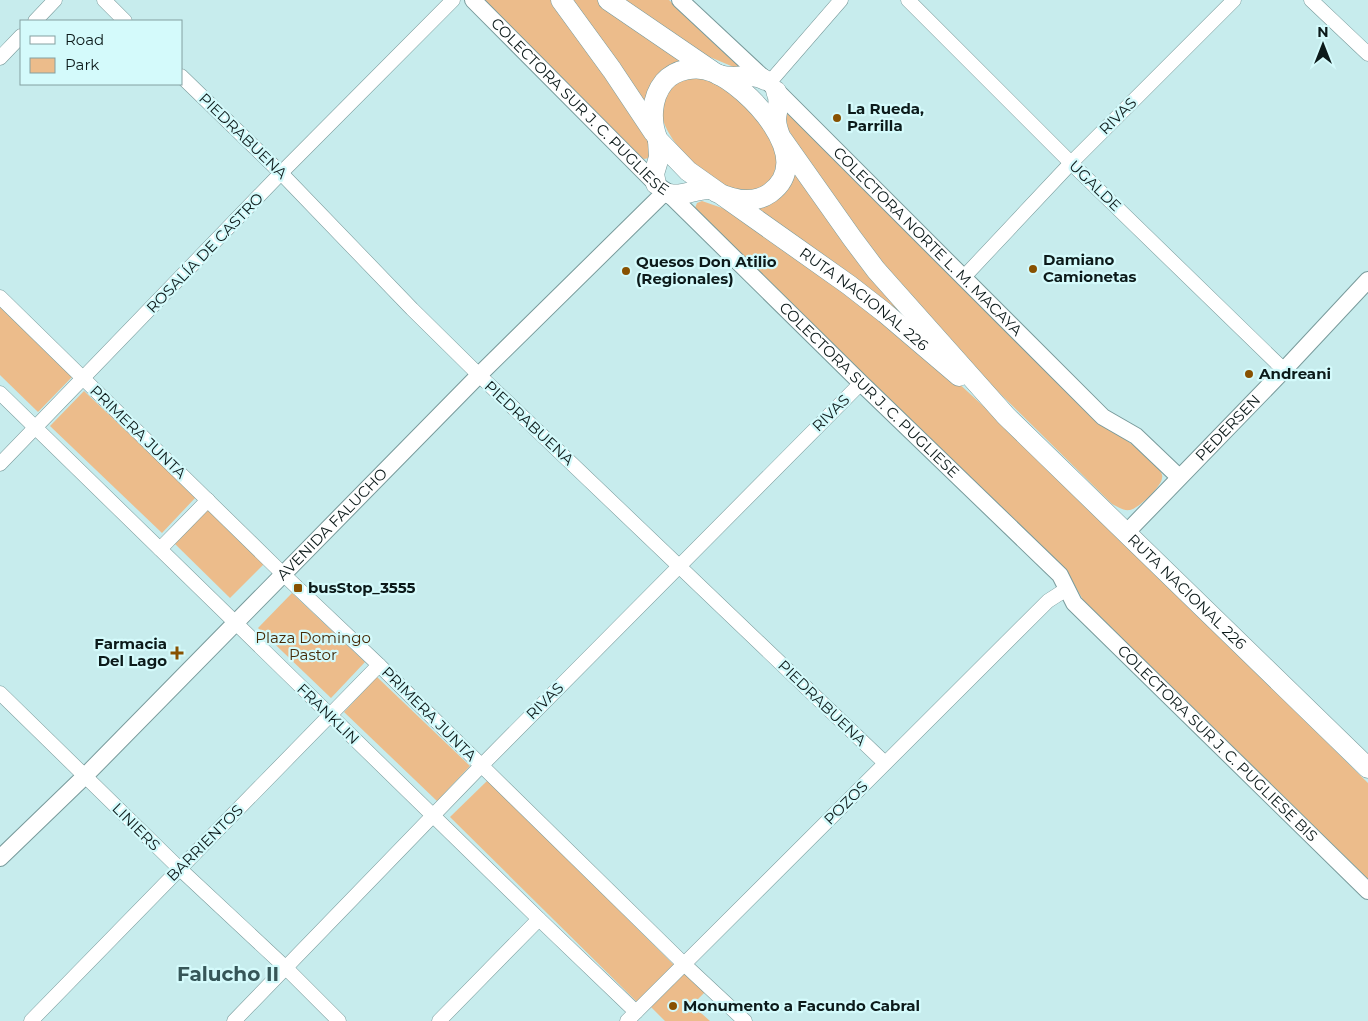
<svg xmlns="http://www.w3.org/2000/svg" width="1368" height="1021" viewBox="0 0 1368 1021" font-family="Montserrat,sans-serif">
  <style>
    .green { fill: #ecbc8b }
    .lines { fill: none; stroke-linecap: round; stroke-linejoin: round }
    .minor-casing { stroke: #789a9b; stroke-width: 15 }
    .major-casing { stroke: #789a9b; stroke-width: 18 }
    .highway-casing { stroke: #789a9b; stroke-width: 21 }
    .minor { stroke: #fff; stroke-width: 14 }
    .major { stroke: #fff; stroke-width: 16 }
    .highway { stroke: #fff; stroke-width: 20 }
    .poi-dot { fill: #885101; stroke: #d4fafb; stroke-width: 2 }
    .labels { text-anchor: middle; stroke-width: 4.5; stroke-linejoin: round; paint-order: stroke }
    .street-label { font-size: 15px; fill: #0c1a1a; stroke: #d4fafb }
    .poi-label { font-size: 15px; font-weight: bold; fill: #0c1a1a; stroke: #d4fafb; text-anchor: start }
    .park-label { font-size: 15px; fill: #452906; stroke: #d4fafb }
    .district-label { font-size: 20px; font-weight: bold; fill: #365658; stroke: #d4fafb }
  </style>
  <rect width="100%" height="100%" fill="#c7eced"/>
  <g class="green">
    <path d="M481 0H552L650 140 649 158 644 159 640 156Z"/>
    <path d="M569 0H597L684 56 644 108Z"/>
    <path d="M617 0H669C693 23 718 44 741 67L736 68 698 52Z"/>
    <path d="M695 77C730 84 761 116 774 148 775 151 778 156 778 159 778 162 776 167 775 170 771 184 761 189 747 191 718 196 674 149 664 123 660 113 662 102 667 94 673 83 684 79 695 77Z"/>
    <path d="M789 112 1099 421C1114 432 1152 456 1160 470 1161 473 1163 475 1162 478 1162 486 1138 509 1130 510 1123 511 1118 507 1112 504L965 359 899 288 797 144 788 129 785 114Z"/>
    <path d="M795 165 945 355 752 209Z"/>
    <path d="M702 201 725 209 786 247 955 380 1031 450 1368 783V879L1083 600 1074 584 1060 567 706 219 695 208 697 203Z"/>
    <path d="M0 307 72 377 38 412 0 375Z"/>
    <path d="M84 391 196 497 162 533 50 426Z"/>
    <path d="M208 509 264 564 230 598 174 543Z"/>
    <path d="M292 593 365 662 331 698 258 628Z"/>
    <path d="M377 677 470 766 437 801 344 712Z"/>
    <path d="M488 780 675 966 638 1003 450 817Z"/>
    <path d="M685 972 705 992 692 1005 710 1021H665L650 1006Z"/>
  </g>
  <g class="lines">
    <defs>
      <g id="minor">
        <path d="M104 0 125 21"/>
        <path d="M908 0 1071 163 1284 370"/>
        <path d="M1311 0 1368 54"/>
        <path d="M35 21 55 0"/>
        <path d="M0 58 21 36"/>
        <path d="M181 76 281 173 412 309 479 375 885 763"/>
        <path d="M769 83 841 0"/>
        <path d="M963 278 1071 163 1234 0"/>
        <path d="M0 297 283 574 379 665 685 965 745 1021"/>
        <path d="M0 393 539 919 636 1012"/>
        <path d="M0 464 281 173 453 0"/>
        <path d="M160 549 208 500"/>
        <path d="M0 693 180 869 285 967 339 1021"/>
        <path d="M31 1021 379 665"/>
        <path d="M234 1021 481 766 861 383"/>
        <path d="M439 1021 539 919"/>
        <path d="M627 1021 1048 601 1062 592 1069 593"/>
      </g>
      <g id="major">
        <path id="s1" d="M473 0 656 184 666 191 861 383 1060 575 1074 603 1368 891"/>
        <path id="s2" d="M680 0 769 83 1103 417 1136 436 1179 477"/>
        <path id="s3" d="M1127 532 1284 370 1368 280"/>
        <path id="s4" d="M0 858 85 776 479 375 666 191"/>
      </g>
      <g id="highway">
        <path d="M561 0 612 70 654 133"/>
        <path d="M608 0 712 71"/>
        <path d="M719 75C737 81 750 71 765 80"/>
        <path d="M776 91C781 102 777 108 776 119 776 125 778 130 780 136"/>
        <path id="s5" d="M782 139 852 238 876 270 1006 416 1368 768"/>
        <path d="M656 184 654 174 659 157 658 140"/>
        <path id="s6" d="M716 192C733 200 753 205 770 193 818 159 748 86 713 72 697 65 675 69 664 82 651 98 650 122 658 140L688 171 849 285 885 313 959 376"/>
        <path d="M670 194C684 197 696 188 711 189"/>
      </g>
    </defs>
    <use href="#minor" class="minor-casing"/>
    <use href="#major" class="major-casing"/>
    <use href="#highway" class="highway-casing"/>
    <use href="#minor" class="minor"/>
    <use href="#major" class="major"/>
    <use href="#highway" class="highway"/>
  </g>
  <g class="poi-dot">
    <circle cx="837" cy="118" r="5"/>
    <circle cx="1033" cy="269" r="5"/>
    <circle cx="626" cy="271" r="5"/>
    <circle cx="1249" cy="374" r="5"/>
    <rect x="293" y="583" width="10" height="10" rx="2.5"/>
    <path d="M174.5 645.5h5v5h5v5h-5v5h-5v-5h-5v-5h5z"/>
    <circle cx="673" cy="1006" r="5"/>
  </g>
  <g class="labels">
    <g class="street-label">
      <text dy="5" stroke="none"><textPath href="#s1" startOffset="151">COLECTORA SUR J. C. PUGLIESE</textPath></text>
      <text transform="translate(1118 116) rotate(-45)" y="5">RIVAS</text>
      <text transform="translate(243 136) rotate(44)" y="5">PIEDRABUENA</text>
      <text transform="translate(1095 186) rotate(44)" y="5">UGALDE</text>
      <text dy="5" stroke="none"><textPath href="#s2" startOffset="346">COLECTORA NORTE L. M. MACAYA</textPath></text>
      <text transform="translate(205 253) rotate(-46)" y="5">ROSALÍA DE CASTRO</text>
      <text dy="5" stroke="none"><textPath href="#s6" startOffset="589">RUTA NACIONAL 226</textPath></text>
      <text dy="5" stroke="none"><textPath href="#s1" startOffset="556">COLECTORA SUR J. C. PUGLIESE</textPath></text>
      <text transform="translate(831 413) rotate(-45)" y="5">RIVAS</text>
      <text transform="translate(529 423) rotate(43)" y="5">PIEDRABUENA</text>
      <text dy="5" stroke="none"><textPath href="#s3" startOffset="145">PEDERSEN</textPath></text>
      <text transform="translate(138 432) rotate(44)" y="5">PRIMERA JUNTA</text>
      <text dy="5" stroke="none"><textPath href="#s4" startOffset="471">AVENIDA FALUCHO</textPath></text>
      <text dy="5" stroke="none"><textPath href="#s5" startOffset="609">RUTA NACIONAL 226</textPath></text>
      <text transform="translate(545 701) rotate(-45)" y="5">RIVAS</text>
      <text transform="translate(822 703) rotate(44)" y="5">PIEDRABUENA</text>
      <text transform="translate(328 714) rotate(44)" y="5">FRANKLIN</text>
      <text transform="translate(429 714) rotate(45)" y="5">PRIMERA JUNTA</text>
      <text dy="5" stroke="none"><textPath href="#s1" startOffset="1054">COLECTORA SUR J. C. PUGLIESE BIS</textPath></text>
      <text transform="translate(846 803) rotate(-45)" y="5">POZOS</text>
      <text transform="translate(136 827) rotate(45)" y="5">LINIERS</text>
      <text transform="translate(205 843) rotate(-45)" y="5">BARRIENTOS</text>
    </g>
    <g class="poi-label">
      <text x="847" y="114">La Rueda,<tspan x="847" dy="17">Parrilla</tspan></text>
      <text x="1043" y="265">Damiano<tspan x="1043" dy="17">Camionetas</tspan></text>
      <text x="636" y="267">Quesos Don Atilio<tspan x="636" dy="17">(Regionales)</tspan></text>
      <text x="1259" y="379">Andreani</text>
      <text x="308" y="593">busStop_3555</text>
      <text x="167" y="649" text-anchor="end">Farmacia<tspan x="167" dy="17">Del Lago</tspan></text>
      <text x="683" y="1011">Monumento a Facundo Cabral</text>
    </g>
    <g class="park-label">
      <text x="313" y="643">Plaza Domingo<tspan x="313" dy="17">Pastor</tspan></text>
    </g>
    <g class="district-label">
      <text x="228" y="981">Falucho II</text>
    </g>
  </g>
  <rect x="20" y="20" width="162" height="65" fill="#d4fafb" stroke="#84a0a1"/>
  <rect x="30" y="36" width="25" height="8" fill="#ffffff" stroke="#84a0a1"/>
  <text x="65" y="45" font-size="15" fill="#0c1a1a">Road</text>
  <rect x="30" y="58" width="25" height="15" fill="#ecbc8b" stroke="#84a0a1"/>
  <text x="65" y="70" font-size="15" fill="#0c1a1a">Park</text>
  <g transform="translate(1323 45)" stroke="#d4fafb" stroke-width="4" paint-order="stroke">
  <path d="M0-4L9 19L0 12L-9 19Z" fill="#0c1a1a"/>
  <text y="-8" font-size="14" font-weight="bold" text-anchor="middle" fill="#0c1a1a">N</text>
  </g>
</svg>
